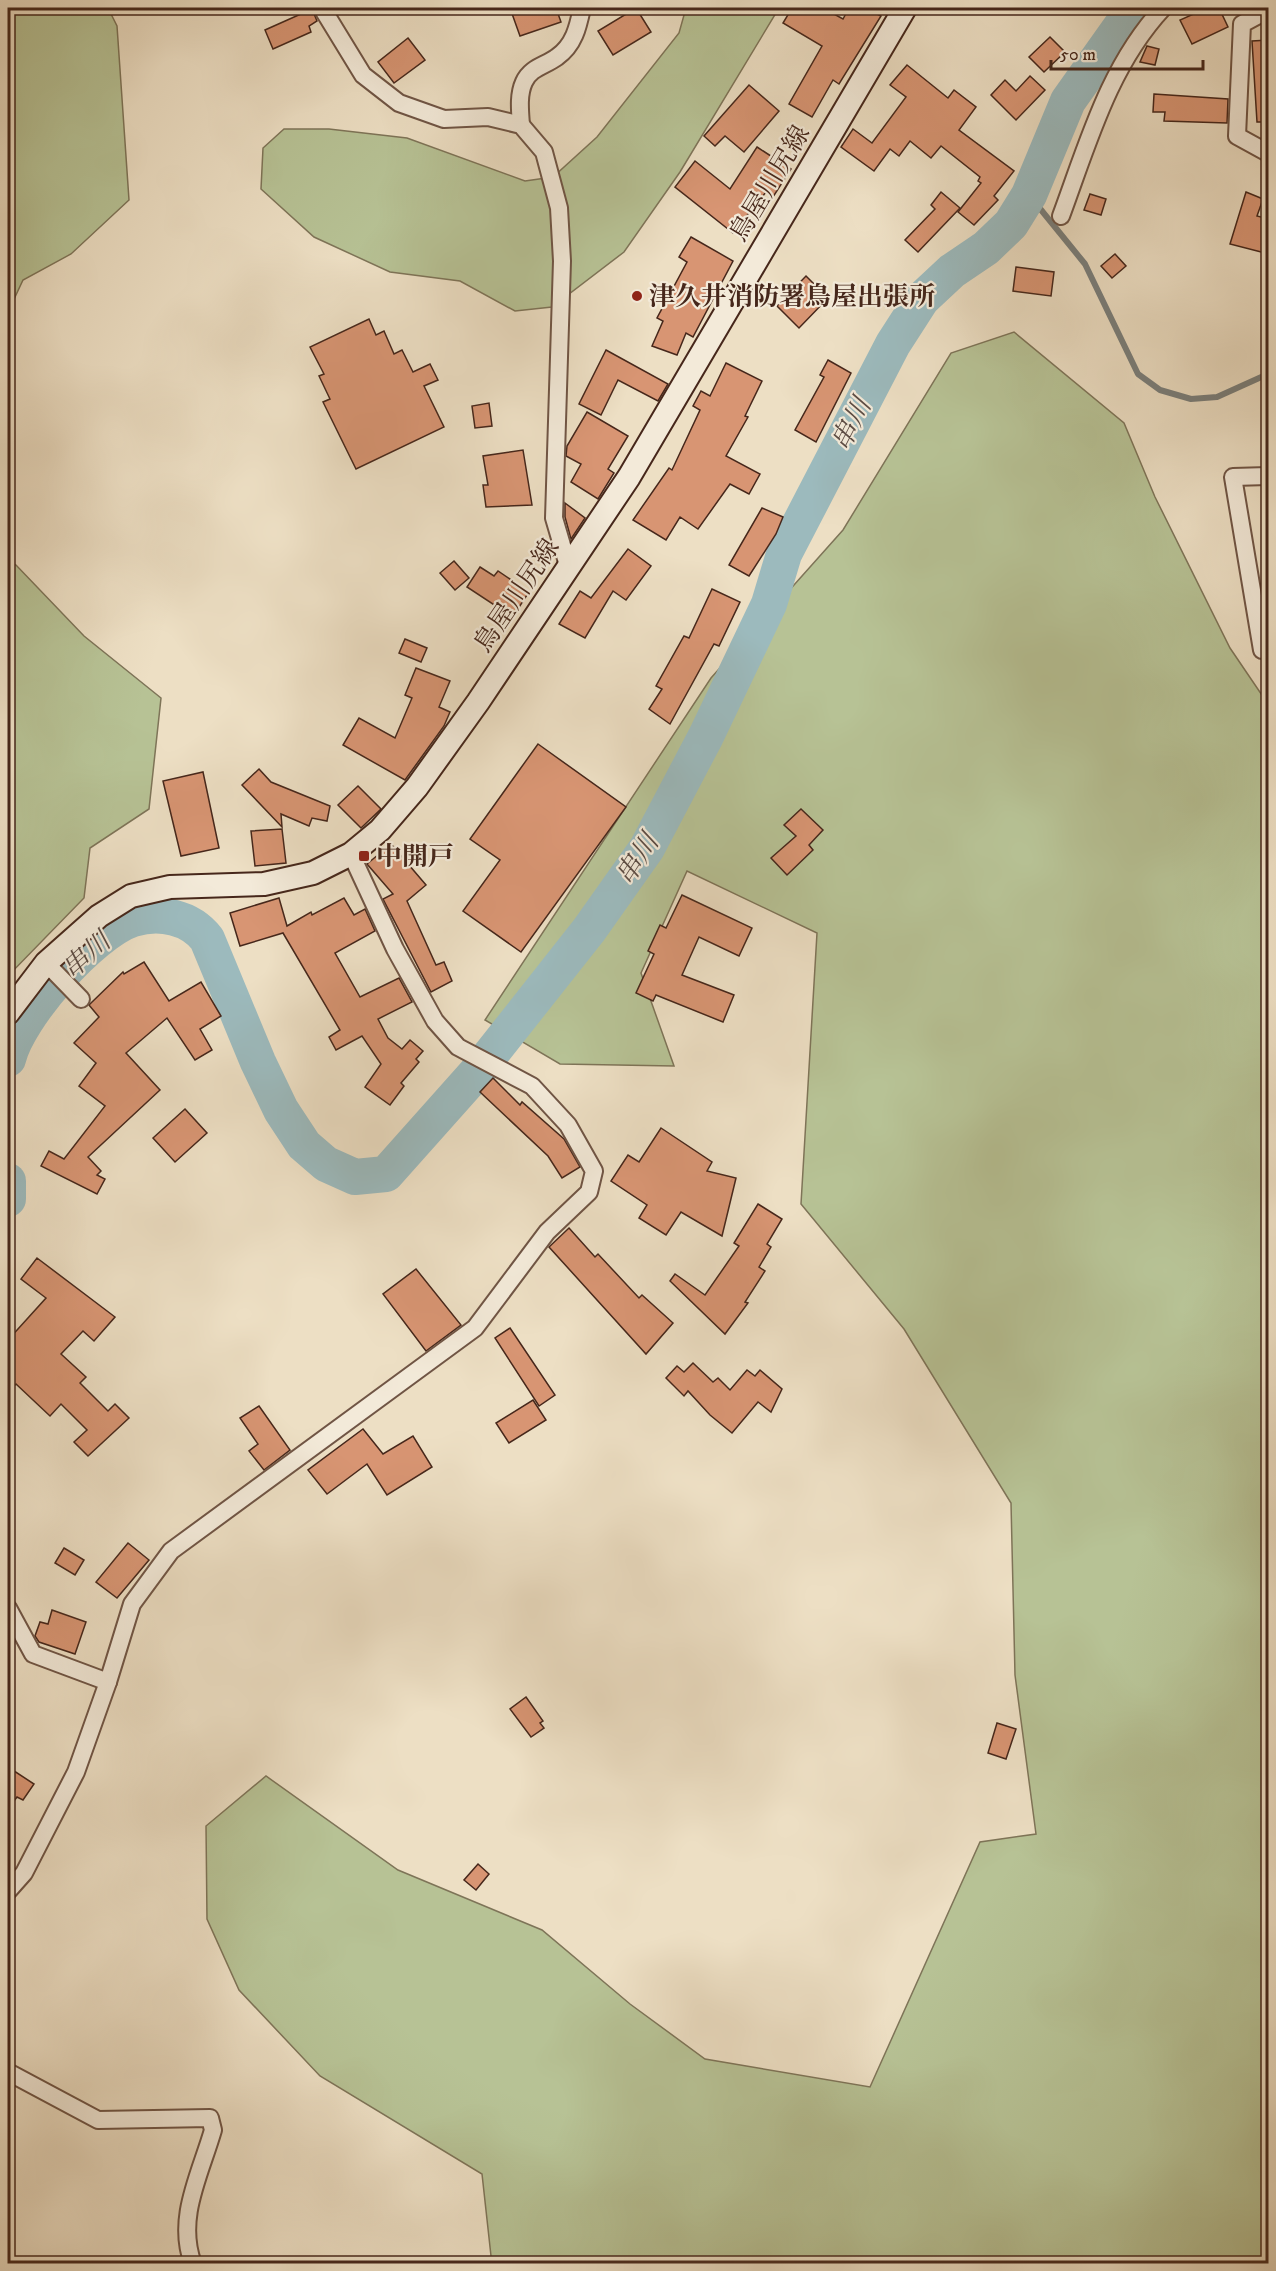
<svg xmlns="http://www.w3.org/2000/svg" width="1276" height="2271" viewBox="0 0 1276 2271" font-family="'IM FELL DW Pica','Noto Serif JP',serif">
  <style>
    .green { fill: #b7c295; stroke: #7e7458; stroke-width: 1.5 }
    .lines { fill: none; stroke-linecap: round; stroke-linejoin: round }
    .stream { stroke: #7a7f7c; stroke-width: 6 }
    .river { stroke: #9cbabd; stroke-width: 36 }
    .building { fill: #d89573; stroke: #46271b; stroke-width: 1.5 }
    .minor-casing { stroke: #705545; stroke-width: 20 }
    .secondary-casing { stroke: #46271b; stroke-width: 26 }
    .minor { stroke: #f3ead9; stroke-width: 16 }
    .secondary { stroke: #f3ead9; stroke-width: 22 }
    .poi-dot { fill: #8f2418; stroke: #f3ead9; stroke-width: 2 }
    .labels { text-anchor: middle; stroke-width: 4.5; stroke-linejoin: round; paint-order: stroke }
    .street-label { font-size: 26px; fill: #46271b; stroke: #f3ead9 }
    .poi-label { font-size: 26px; font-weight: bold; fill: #46271b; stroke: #f3ead9; text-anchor: start }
    .water-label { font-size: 27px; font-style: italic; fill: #5c4c44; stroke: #f3ead9 }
  </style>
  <rect width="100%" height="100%" fill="#eddfc4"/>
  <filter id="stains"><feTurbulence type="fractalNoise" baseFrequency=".00333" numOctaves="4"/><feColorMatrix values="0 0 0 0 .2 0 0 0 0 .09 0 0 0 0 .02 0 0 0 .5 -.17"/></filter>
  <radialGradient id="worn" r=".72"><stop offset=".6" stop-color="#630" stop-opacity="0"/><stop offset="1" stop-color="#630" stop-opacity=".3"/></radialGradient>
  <g class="green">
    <path d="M8 8H108L117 26 129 200 71 254 23 280 8 312Z"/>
    <path d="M686 8H779L680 172 624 252 552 307 515 311 460 281 390 272 314 237 261 189 263 148 284 129H329L407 138 525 181 553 177 597 137 679 33Z"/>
    <path d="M1014 332 1124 423 1155 497 1230 648 1268 704V2263H489L491 2256 482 2174 320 2076 239 1990 207 1919 206 1826 266 1776 398 1870 542 1930 630 2004 705 2059 870 2087 980 1842 1036 1834 1015 1675 1011 1503 904 1329 801 1204 817 933 687 871 641 973 674 1066 560 1064 485 1020 711 678 843 530 951 353Z"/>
    <path d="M8 560 16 565 84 636 161 698 149 809 90 848 84 898 8 976Z"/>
  </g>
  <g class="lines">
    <path class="stream" d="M1029 195 1085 264 1138 374 1160 390 1191 399 1217 397 1268 374"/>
    <g class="river">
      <path d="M8 1059C18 1017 91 933 133 919 160 911 190 917 207 939L258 1062 281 1110 304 1145 326 1164 355 1177 386 1174 476 1073 589 930 647 848 706 736 769 604 784 554 893 344 922 299 952 271 986 248 1011 224 1029 195 1068 101 1134 8"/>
      <path d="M8 1181V1199"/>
    </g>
  </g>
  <g class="building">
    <path d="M510 8H556L561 22 520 36Z"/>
    <path d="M636 8 651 32 613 55 598 31Z"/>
    <path d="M792 8H823L843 19 849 8H865L881 16 839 84 833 80 812 117 789 104 822 46 783 23Z"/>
    <path d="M1207 8H1219L1228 27 1192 44 1180 20Z"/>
    <path d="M312 9 317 21 309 26 311 32 273 49 265 30Z"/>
    <path d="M1050 37 1065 52 1044 72 1029 57Z"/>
    <path d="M408 38 425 60 394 83 378 62Z"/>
    <path d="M1269 40V122H1257L1252 41Z"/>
    <path d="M1147 46 1159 49 1155 65 1140 62Z"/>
    <path d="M907 65 948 98 954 90 976 107 959 130 1014 171 994 196 998 200 974 225 958 212 981 183 978 181 980 177 941 146 931 158 910 141 899 156 890 149 874 171 841 147 853 129 872 143 906 97 890 85Z"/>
    <path d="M1030 76 1045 90 1016 120 991 95 1005 80 1016 91Z"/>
    <path d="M749 85 779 111 744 152 725 136 715 146 704 136Z"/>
    <path d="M1154 94 1228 99 1227 123 1164 121 1165 112H1153Z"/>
    <path d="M757 147 791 169 773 197 766 192 733 233 675 187 695 161 730 189Z"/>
    <path d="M941 192 960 208 918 252 905 240 935 209 931 205Z"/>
    <path d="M1246 192 1263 199 1257 216 1269 219V254L1230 244Z"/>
    <path d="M1090 194 1106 199 1101 215 1084 210Z"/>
    <path d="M691 237 733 261 693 337 686 333 677 355 652 346 663 321 657 318 687 262 679 257Z"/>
    <path d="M1115 254 1126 266 1112 278 1101 266Z"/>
    <path d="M1016 267 1054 272 1051 296 1013 291Z"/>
    <path d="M806 276 828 298 799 328 777 306Z"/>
    <path d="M369 319 376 335 384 331 394 354 402 350 413 372 430 364 438 380 424 386 444 427 356 469 323 402 330 399 319 376 324 374 310 347Z"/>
    <path d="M606 350 668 384 658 401 618 380 601 415 579 404Z"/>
    <path d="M828 360 851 373 816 442 795 430 824 377 820 375Z"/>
    <path d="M726 363 762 381 745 416 748 417 726 456 760 474 749 494 730 484 698 529 680 517 666 540 633 520 669 468 672 470 700 410 693 406 701 391 710 396Z"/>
    <path d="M489 403 492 426 475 428 472 406Z"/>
    <path d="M587 412 628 436 608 469 614 473 598 499 571 482 581 464 566 456 567 446Z"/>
    <path d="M523 450 532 505 486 507 483 485H488L483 456Z"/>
    <path d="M565 503 585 518 571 539 565 517Z"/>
    <path d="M762 508 783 517 776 534 749 576 729 565Z"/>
    <path d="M628 549 651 566 626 600 613 591 585 638 559 624 580 591 591 598Z"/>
    <path d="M454 561 469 578 455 590 440 573Z"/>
    <path d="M480 567 494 576 498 571 529 592 510 621 494 610 496 606 467 587Z"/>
    <path d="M712 589 740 602 719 646 714 644 670 724 649 709 662 689 656 686 684 636 689 638Z"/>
    <path d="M405 639 427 648 421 662 399 653Z"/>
    <path d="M416 668 450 681 439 707 450 712 444 726 405 780 343 745 359 718 395 738 412 698 405 695Z"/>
    <path d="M538 744 626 807 521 952 463 911 500 860 470 839Z"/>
    <path d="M259 769 271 782 330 806 327 821 312 818 309 826 281 814 282 827 242 785Z"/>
    <path d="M203 772 219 848 181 856 163 781Z"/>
    <path d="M358 786 381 809 361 828 338 805Z"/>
    <path d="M801 809 823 830 809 845 813 850 787 875 771 858 796 836 784 825Z"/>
    <path d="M282 829 286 863 255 866 251 831Z"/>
    <path d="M391 844 426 885 407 901 436 965 444 962 452 981 431 992 383 899 393 894 367 864Z"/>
    <path d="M682 895 752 928 739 956 699 937 682 975 734 995 723 1022 656 995 653 1001 636 993 654 954 648 951 660 925 666 928Z"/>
    <path d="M279 898 287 926 311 912 312 915 344 898 354 915 365 909 375 931 335 953 360 997 399 978 412 1002 378 1019 388 1038 402 1049 410 1040 423 1051 416 1059 419 1062 401 1083 404 1086 390 1105 365 1087 381 1064 362 1036 336 1050 329 1037 340 1030 283 933 240 946 230 913Z"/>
    <path d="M144 962 169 1001 201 982 221 1016 200 1029 212 1050 195 1060 167 1018 126 1053 160 1090 88 1157 101 1171 97 1175 105 1179 97 1194 41 1166 49 1151 64 1159 105 1106 79 1086 96 1063 74 1043 99 1017 89 1005 91 1003 123 972 124 974Z"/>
    <path d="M493 1078 520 1105 522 1102 564 1139 580 1167 562 1178 548 1156 480 1092Z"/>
    <path d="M185 1109 207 1133 175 1162 153 1138Z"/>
    <path d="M661 1128 712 1162 707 1171 736 1178 722 1236 681 1212 666 1235 639 1218 647 1205 611 1181 628 1155 639 1162Z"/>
    <path d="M758 1204 782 1219 767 1244 771 1247 759 1267 765 1271 745 1302 748 1303 725 1334 670 1281 675 1274 705 1295 739 1246 734 1243Z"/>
    <path d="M569 1228 595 1257 598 1254 639 1298 642 1295 673 1323 646 1354 549 1247Z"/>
    <path d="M37 1258 115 1317 94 1341 83 1331 61 1354 86 1377 80 1383 108 1411 115 1404 129 1418 88 1456 74 1442 87 1430 61 1404 50 1416 16 1384 8 1392V1340L46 1298 21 1279Z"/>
    <path d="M416 1269 461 1325 426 1351 383 1294Z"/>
    <path d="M510 1328 555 1395 539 1406 495 1338Z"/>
    <path d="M693 1363 713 1382 718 1378 730 1390 747 1370 755 1376 760 1370 782 1389 771 1412 758 1402 732 1433 710 1415 688 1391 684 1396 666 1378 677 1366 684 1372Z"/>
    <path d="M533 1400 546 1420 509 1443 496 1423Z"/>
    <path d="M259 1406 290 1450 264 1470 249 1451 258 1444 240 1418Z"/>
    <path d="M363 1429 383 1454 413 1436 432 1467 387 1495 367 1464 327 1494 308 1470Z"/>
    <path d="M128 1543 149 1560 117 1598 96 1582Z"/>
    <path d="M64 1548 84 1560 75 1575 55 1563Z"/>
    <path d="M52 1610 86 1622 75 1654 39 1642 35 1636 40 1622 48 1624Z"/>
    <path d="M526 1697 543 1721 540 1723 544 1728 531 1737 510 1709Z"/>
    <path d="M997 1723 1016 1729 1006 1759 988 1753Z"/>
    <path d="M8 1767 34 1784 23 1800 17 1797 8 1809Z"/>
    <path d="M478 1864 489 1874 476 1890 464 1880Z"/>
  </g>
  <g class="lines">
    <defs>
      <g id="minor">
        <path d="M322 8 363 75 399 103 444 119 488 117 521 125 544 152 559 208 562 261 554 518 569 569"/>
        <path d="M1268 10 1242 24 1237 136 1268 153"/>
        <path d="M521 125C520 111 518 95 524 82 531 67 545 66 557 57 574 45 578 27 582 8"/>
        <path d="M1061 216C1088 143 1109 66 1163 8"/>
        <path d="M1268 476 1233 477 1262 650H1268"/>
        <path d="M46 963 81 999"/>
        <path d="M8 1608 33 1654 108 1682"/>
        <path d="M8 1891 24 1873 76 1772 108 1682 132 1604 171 1551 475 1328 547 1232 589 1192 594 1171 568 1125 532 1086 458 1047 435 1021 395 949 351 854"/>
        <path d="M8 2072 98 2120 210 2118 213 2130C200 2175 176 2218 193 2264"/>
      </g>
      <path id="secondary" d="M8 1013 46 963 99 916 131 896 170 887 264 884 313 873 351 854 380 830 417 787 478 702 629 477 905 8"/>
    </defs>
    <use href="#minor" class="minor-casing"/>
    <use href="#secondary" class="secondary-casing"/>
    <use href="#minor" class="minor"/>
    <use href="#secondary" class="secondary"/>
  </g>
  <g class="poi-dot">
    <circle cx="637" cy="296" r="6"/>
    <rect x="358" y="850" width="12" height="12" rx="3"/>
  </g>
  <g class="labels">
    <g class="street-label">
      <text transform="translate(769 183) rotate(-59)" y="9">鳥屋川尻線</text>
      <text transform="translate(516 595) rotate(-56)" y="9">鳥屋川尻線</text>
    </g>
    <g class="poi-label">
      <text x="649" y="305">津久井消防署鳥屋出張所</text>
      <text x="376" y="865">中開戸</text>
    </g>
    <g class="water-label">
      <text transform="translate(851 424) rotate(-63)" y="9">串川</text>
      <text transform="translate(637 859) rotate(-57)" y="9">串川</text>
      <text transform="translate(86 955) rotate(-42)" y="9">串川</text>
    </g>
  </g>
  <rect width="1276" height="2271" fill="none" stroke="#eddfc4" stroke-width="30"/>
  <rect x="9" y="9" width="1258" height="2253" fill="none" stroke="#46271b" stroke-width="3"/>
  <rect x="15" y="15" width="1246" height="2241" fill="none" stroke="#46271b" stroke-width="1.5"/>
  <path d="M1051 60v9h152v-9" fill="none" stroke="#46271b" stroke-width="3"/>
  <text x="1060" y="60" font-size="18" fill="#46271b" stroke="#f3ead9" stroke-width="4.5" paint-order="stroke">50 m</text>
  <rect width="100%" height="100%" filter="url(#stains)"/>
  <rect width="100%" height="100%" fill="url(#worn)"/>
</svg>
